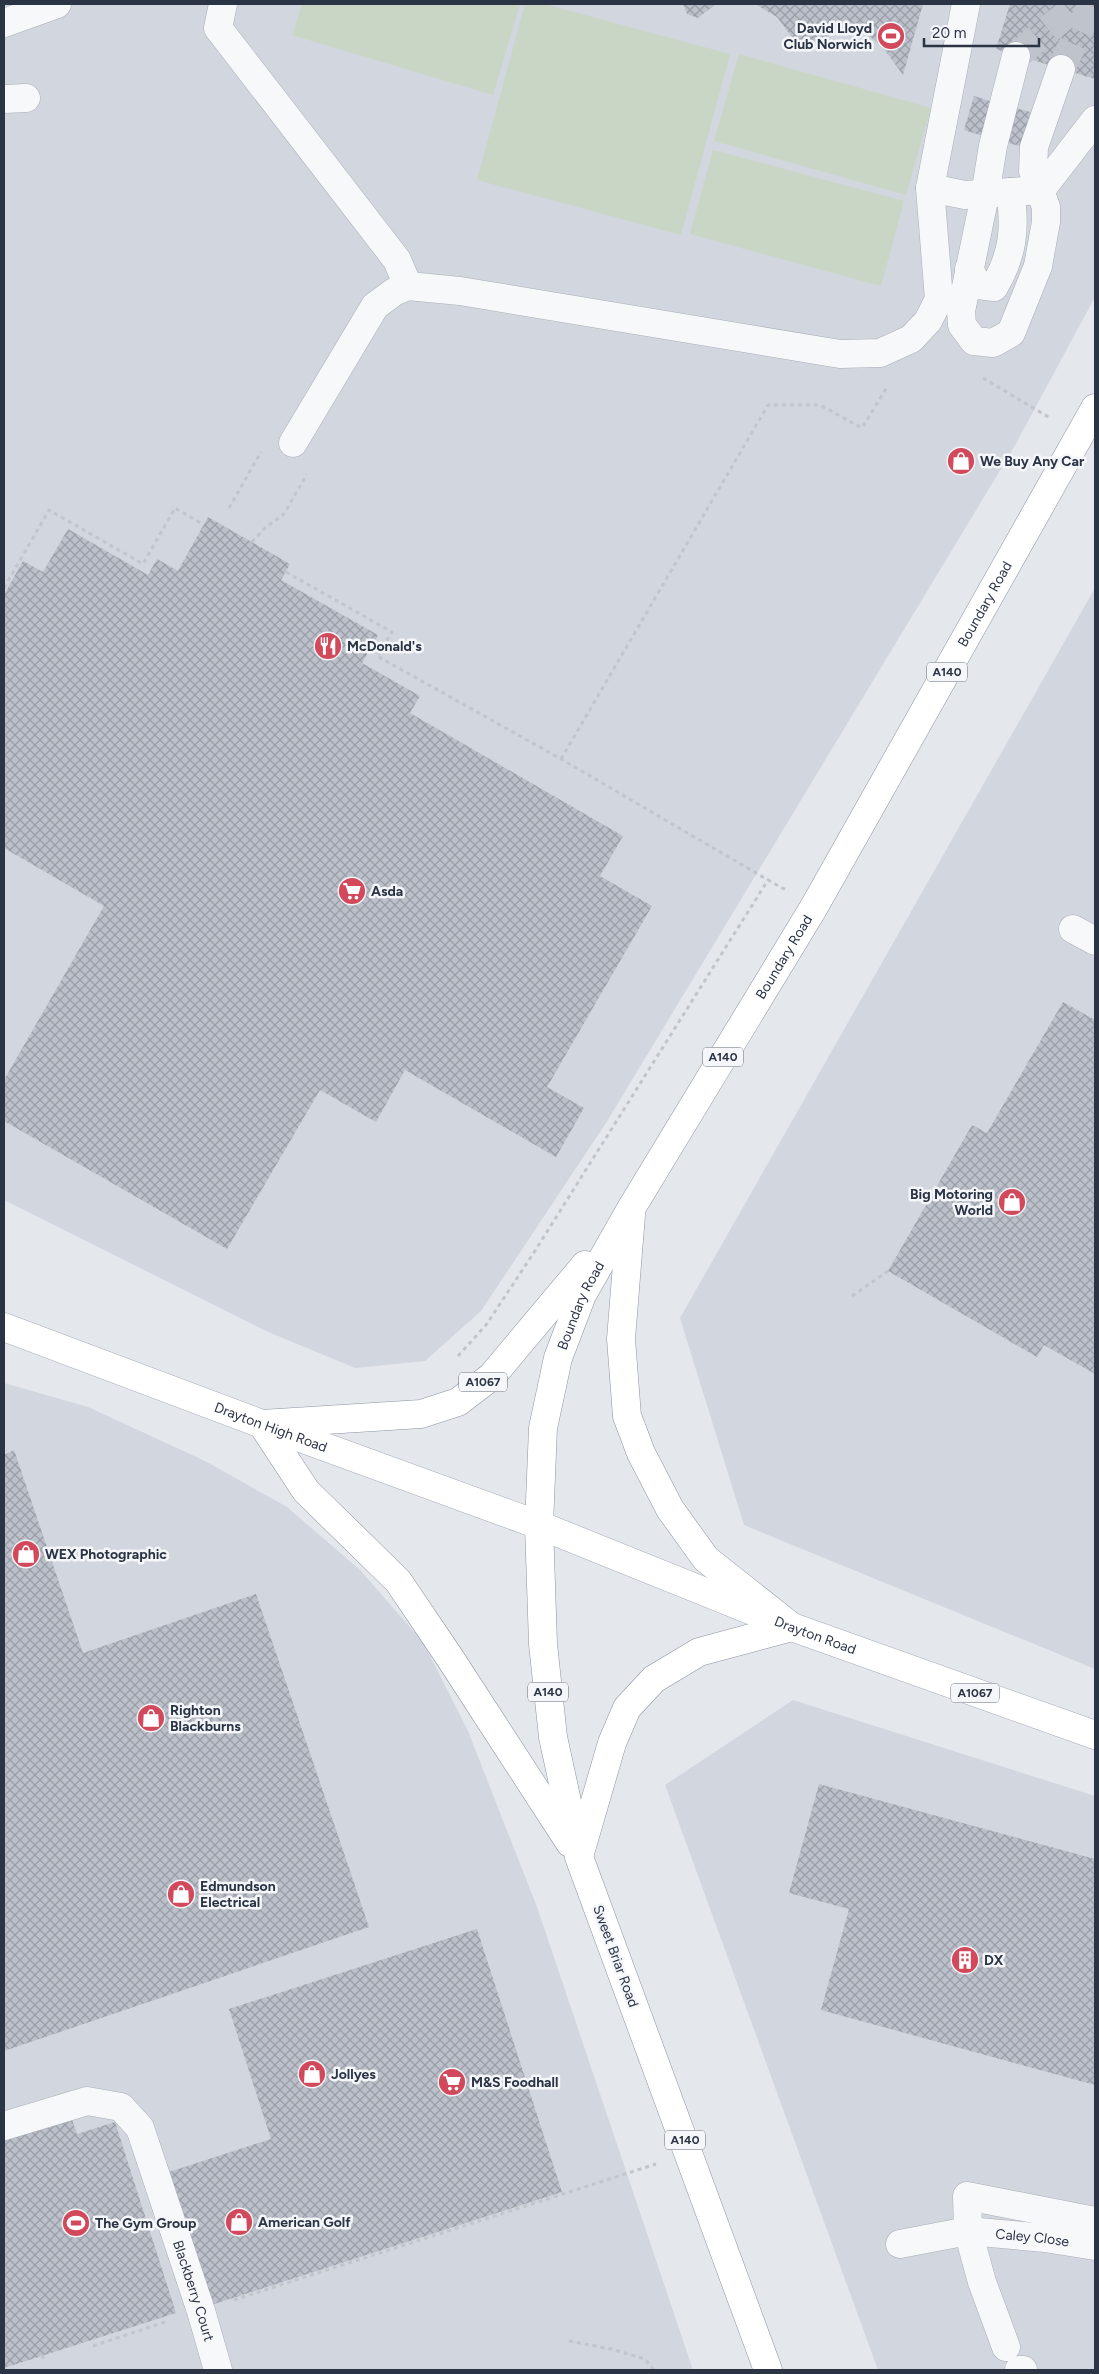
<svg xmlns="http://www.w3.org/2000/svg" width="1099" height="2374" viewBox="0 0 1099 2374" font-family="Figtree,sans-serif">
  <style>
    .built { fill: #d2d6de }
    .pitch { fill: #c9d6c5 }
    .building { fill: url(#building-cross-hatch) }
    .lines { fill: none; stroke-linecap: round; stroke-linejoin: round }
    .minor-tunnel { stroke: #bfc3cb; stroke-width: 28; stroke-dasharray: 28 14; stroke-linecap: butt }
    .minor-casing { stroke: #a9aeb7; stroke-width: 29 }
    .major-casing { stroke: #a3abb8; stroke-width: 29 }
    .highway-casing { stroke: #8b94a3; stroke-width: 29 }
    .path { stroke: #c2c5cb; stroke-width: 3; stroke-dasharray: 4 4; stroke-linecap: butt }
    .minor { stroke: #f7f8fa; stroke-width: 28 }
    .major { stroke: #fff; stroke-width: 28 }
    .highway { stroke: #fff; stroke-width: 28 }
    .labels { text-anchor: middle; stroke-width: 5; stroke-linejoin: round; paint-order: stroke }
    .shield { fill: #f4f6f9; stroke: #676e7b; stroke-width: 1 }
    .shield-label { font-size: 12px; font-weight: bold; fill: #2b3445 }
    .poi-label { font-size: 14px; font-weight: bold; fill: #2b3445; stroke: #f4f6f9; text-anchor: start }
    .street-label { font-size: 14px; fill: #2b3445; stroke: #f4f6f9 }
  </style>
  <defs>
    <pattern id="building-cross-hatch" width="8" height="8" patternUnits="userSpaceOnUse" patternTransform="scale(1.25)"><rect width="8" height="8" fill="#bbc0ca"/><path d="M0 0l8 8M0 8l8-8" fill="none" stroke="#989da6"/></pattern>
  </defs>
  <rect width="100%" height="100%" fill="#e4e7ec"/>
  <g class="built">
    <path d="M4 4H1095V297L1013 449 606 1123 481 1311 425 1361 355 1368 266 1331 4 1200Z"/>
    <path d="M1095 588V1669L744 1525 680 1318Z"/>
    <path d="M4 1383 88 1407 205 1461 287 1507 360 1570 423 1642 468 1731 537 1907 693 2370H4Z"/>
    <path d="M793 1700 1095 1796V2370H878L665 1785Z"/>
  </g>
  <g class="pitch">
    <path d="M302 4H520L493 95 292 35Z"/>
    <path d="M525 4H544L730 54 681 235 477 180Z"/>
    <path d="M739 54 931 108 906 195 714 141Z"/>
    <path d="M713 150 904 201 881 286 690 234Z"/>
  </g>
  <g class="building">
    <path d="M683 4H716L698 18 687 14Z"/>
    <path d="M755 4H923L903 75 882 46 862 31 834 32 816 46 794 40 777 17Z"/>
    <path d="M1010 4H1095V79L996 49Z"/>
    <path d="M974 96 993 102 983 136 964 130Z"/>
    <path d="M1015 108 1034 113 1024 147 1004 142Z"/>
    <path d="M208 517 290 564 281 580 378 635 362 663 420 696 410 713 623 836 600 876 652 906 547 1087 584 1108 556 1157 405 1070 376 1122 320 1090 227 1249 4 1121V1080L104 906 4 848V595L23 561 43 572 68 529 148 575 157 559 178 571Z"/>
    <path d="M1063 1002 1095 1020V1374L1044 1345 1037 1357 888 1271 972 1125 987 1133Z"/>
    <path d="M14 1450 83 1653 256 1594 369 1927 4 2051V1455Z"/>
    <path d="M819 1784 1095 1859V2085L821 2010 849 1909 789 1893Z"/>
    <path d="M477 1929 562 2192 208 2306 166 2173 271 2139 229 2009Z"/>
    <path d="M69 2111 77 2134 115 2122 176 2313 4 2368V2132Z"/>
  </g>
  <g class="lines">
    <g class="minor-tunnel">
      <path d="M1016 56 1079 4"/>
      <path d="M1061 69 1092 4"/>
    </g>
    <defs>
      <g id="minor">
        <path d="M223 4 218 28 397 260 408 286"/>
        <path d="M4 23 57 4"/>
        <path d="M1016 56 993 146 985 195 961 311 962 325 974 341 993 343 1011 333 1038 266 1046 222V207L1033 171 1034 147 1061 69"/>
        <path d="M4 99 26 98"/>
        <path d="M930 188 965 195 1041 190 1095 120"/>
        <path d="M969 269 978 285 994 287C1013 255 1016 228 1010 192"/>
        <path d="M293 443 375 306 394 292 408 286 460 291 840 354 880 353 911 339 928 321 939 299 930 188 966 4"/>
        <path d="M1073 929 1095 941"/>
        <path id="s1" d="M4 2126 87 2101 121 2107 140 2128 201 2311 218 2370"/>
        <path id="s2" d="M900 2244 968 2231 1045 2238 1095 2246"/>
        <path d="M1006 2347 982 2282 968 2231 967 2196 1095 2221"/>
        <path d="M1019 2370H1023"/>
      </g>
      <g id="major">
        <path id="s3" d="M4 1327 262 1424 539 1525 792 1627 1095 1735"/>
      </g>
      <g id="highway">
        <path d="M631 1215 621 1339 627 1416 641 1453 670 1509 706 1559 792 1627"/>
        <path d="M570 1843 450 1658 398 1581 306 1491 262 1424 421 1414 458 1402 492 1376 585 1265"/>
        <path d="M580 1853 612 1743 627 1708 654 1679 699 1652 792 1627"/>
        <path id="s4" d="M768 2370 579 1857 553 1737 543 1644 539 1525 543 1428 558 1358 582 1295 632 1207 814 907 1095 408"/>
      </g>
    </defs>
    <use href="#minor" class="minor-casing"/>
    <use href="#major" class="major-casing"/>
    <use href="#highway" class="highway-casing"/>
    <g class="path">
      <path d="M983 378 1050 418"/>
      <path d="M229 508 261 452"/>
      <path d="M252 542 265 528 284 514 307 474"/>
      <path d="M286 572 392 632 377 656 561 759 768 880"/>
      <path d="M4 588 49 510 143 564 175 508 204 525"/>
      <path d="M561 759 768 405H820L862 428 887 387"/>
      <path d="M852 1296 888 1271"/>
      <path d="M458 1356 486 1325 533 1254 768 880 786 890"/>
      <path d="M234 2300 656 2164"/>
      <path d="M569 2341 611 2349 645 2359 654 2370"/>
      <path d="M93 2346 168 2321"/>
      <path d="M42 2355 44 2360"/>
    </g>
    <use href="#minor" class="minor"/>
    <use href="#major" class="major"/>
    <use href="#highway" class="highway"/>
  </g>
  <defs>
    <symbol id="stadium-disc" viewBox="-11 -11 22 22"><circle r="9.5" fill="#d1495b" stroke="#f4f6f9"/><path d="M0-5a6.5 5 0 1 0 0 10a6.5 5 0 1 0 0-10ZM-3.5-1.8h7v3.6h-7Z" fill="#fff"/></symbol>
    <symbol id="shop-disc" viewBox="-11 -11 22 22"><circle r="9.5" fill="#d1495b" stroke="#f4f6f9"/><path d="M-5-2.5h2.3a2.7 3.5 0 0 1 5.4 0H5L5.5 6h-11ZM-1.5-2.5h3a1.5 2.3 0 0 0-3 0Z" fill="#fff"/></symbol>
    <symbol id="restaurant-disc" viewBox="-11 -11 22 22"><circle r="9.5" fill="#d1495b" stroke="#f4f6f9"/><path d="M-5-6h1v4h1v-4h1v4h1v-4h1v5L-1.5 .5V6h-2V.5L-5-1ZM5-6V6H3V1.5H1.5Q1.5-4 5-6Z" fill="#fff"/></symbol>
    <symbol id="supermarket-disc" viewBox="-11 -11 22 22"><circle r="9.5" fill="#d1495b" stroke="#f4f6f9"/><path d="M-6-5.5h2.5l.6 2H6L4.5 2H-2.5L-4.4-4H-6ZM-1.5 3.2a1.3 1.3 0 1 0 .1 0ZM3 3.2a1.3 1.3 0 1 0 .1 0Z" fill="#fff"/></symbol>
    <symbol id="building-disc" viewBox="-11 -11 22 22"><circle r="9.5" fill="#d1495b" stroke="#f4f6f9"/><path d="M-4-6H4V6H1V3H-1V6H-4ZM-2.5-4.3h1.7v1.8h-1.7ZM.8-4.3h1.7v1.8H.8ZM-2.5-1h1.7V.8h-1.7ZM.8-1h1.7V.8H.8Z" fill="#fff"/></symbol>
  </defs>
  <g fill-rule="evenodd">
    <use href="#stadium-disc" x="875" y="20" width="32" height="32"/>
    <use href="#shop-disc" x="945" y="445" width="32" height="32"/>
    <use href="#restaurant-disc" x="312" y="630" width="32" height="32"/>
    <use href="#supermarket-disc" x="336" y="875" width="32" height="32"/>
    <use href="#shop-disc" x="996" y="1186" width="32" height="32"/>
    <use href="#shop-disc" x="10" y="1538" width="32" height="32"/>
    <use href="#shop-disc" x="135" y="1702" width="32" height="32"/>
    <use href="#shop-disc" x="165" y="1878" width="32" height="32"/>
    <use href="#building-disc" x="949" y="1944" width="32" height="32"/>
    <use href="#shop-disc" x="296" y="2058" width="32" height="32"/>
    <use href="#supermarket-disc" x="436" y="2066" width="32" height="32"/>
    <use href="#shop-disc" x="223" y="2206" width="32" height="32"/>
    <use href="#stadium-disc" x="60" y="2207" width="32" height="32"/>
  </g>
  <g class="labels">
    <g class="shield">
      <rect x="927" y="662.5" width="40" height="19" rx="4"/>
      <rect x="703" y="1047.5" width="40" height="19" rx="4"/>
      <rect x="459" y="1372.5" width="48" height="19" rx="4"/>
      <rect x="528" y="1682.5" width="40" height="19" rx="4"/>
      <rect x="951" y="1683.5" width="48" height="19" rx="4"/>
      <rect x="665" y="2130.5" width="40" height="19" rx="4"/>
    </g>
    <g class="shield-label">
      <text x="947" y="676">A140</text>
      <text x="723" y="1061">A140</text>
      <text x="483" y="1386">A1067</text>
      <text x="548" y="1696">A140</text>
      <text x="975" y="1697">A1067</text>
      <text x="685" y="2144">A140</text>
    </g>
    <g class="poi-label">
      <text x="872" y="33" text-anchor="end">David Lloyd<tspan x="872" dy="16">Club Norwich</tspan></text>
      <text x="980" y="466">We Buy Any Car</text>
      <text x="347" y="651">McDonald's</text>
      <text x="371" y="896">Asda</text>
      <text x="993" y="1199" text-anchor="end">Big Motoring<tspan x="993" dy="16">World</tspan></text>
      <text x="45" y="1559">WEX Photographic</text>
      <text x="170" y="1715">Righton<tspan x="170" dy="16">Blackburns</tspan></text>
      <text x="200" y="1891">Edmundson<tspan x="200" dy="16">Electrical</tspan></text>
      <text x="984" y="1965">DX</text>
      <text x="331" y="2079">Jollyes</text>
      <text x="471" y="2087">M&amp;S Foodhall</text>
      <text x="258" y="2227">American Golf</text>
      <text x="95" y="2228">The Gym Group</text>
    </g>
    <g class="street-label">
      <text dy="5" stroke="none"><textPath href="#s4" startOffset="1918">Boundary Road</textPath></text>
      <text dy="5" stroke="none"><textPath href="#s4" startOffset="1512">Boundary Road</textPath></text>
      <text dy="5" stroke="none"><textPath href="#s4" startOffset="1108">Boundary Road</textPath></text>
      <text dy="5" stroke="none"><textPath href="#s3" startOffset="285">Drayton High Road</textPath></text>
      <text dy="5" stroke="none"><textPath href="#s3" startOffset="868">Drayton Road</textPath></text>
      <text transform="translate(616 1956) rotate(70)" y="5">Sweet Briar Road</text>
      <text dy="5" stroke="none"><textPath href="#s2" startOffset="134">Caley Close</textPath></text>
      <text dy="5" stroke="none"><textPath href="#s1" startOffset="321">Blackberry Court</textPath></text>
    </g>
  </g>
  <rect width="1099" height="2374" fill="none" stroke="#2b3445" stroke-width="10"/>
  <path d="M924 38v8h115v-8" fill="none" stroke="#2b3445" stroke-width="2.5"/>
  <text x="932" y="38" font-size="15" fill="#2b3445" stroke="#f4f6f9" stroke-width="4" paint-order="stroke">20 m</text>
</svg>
